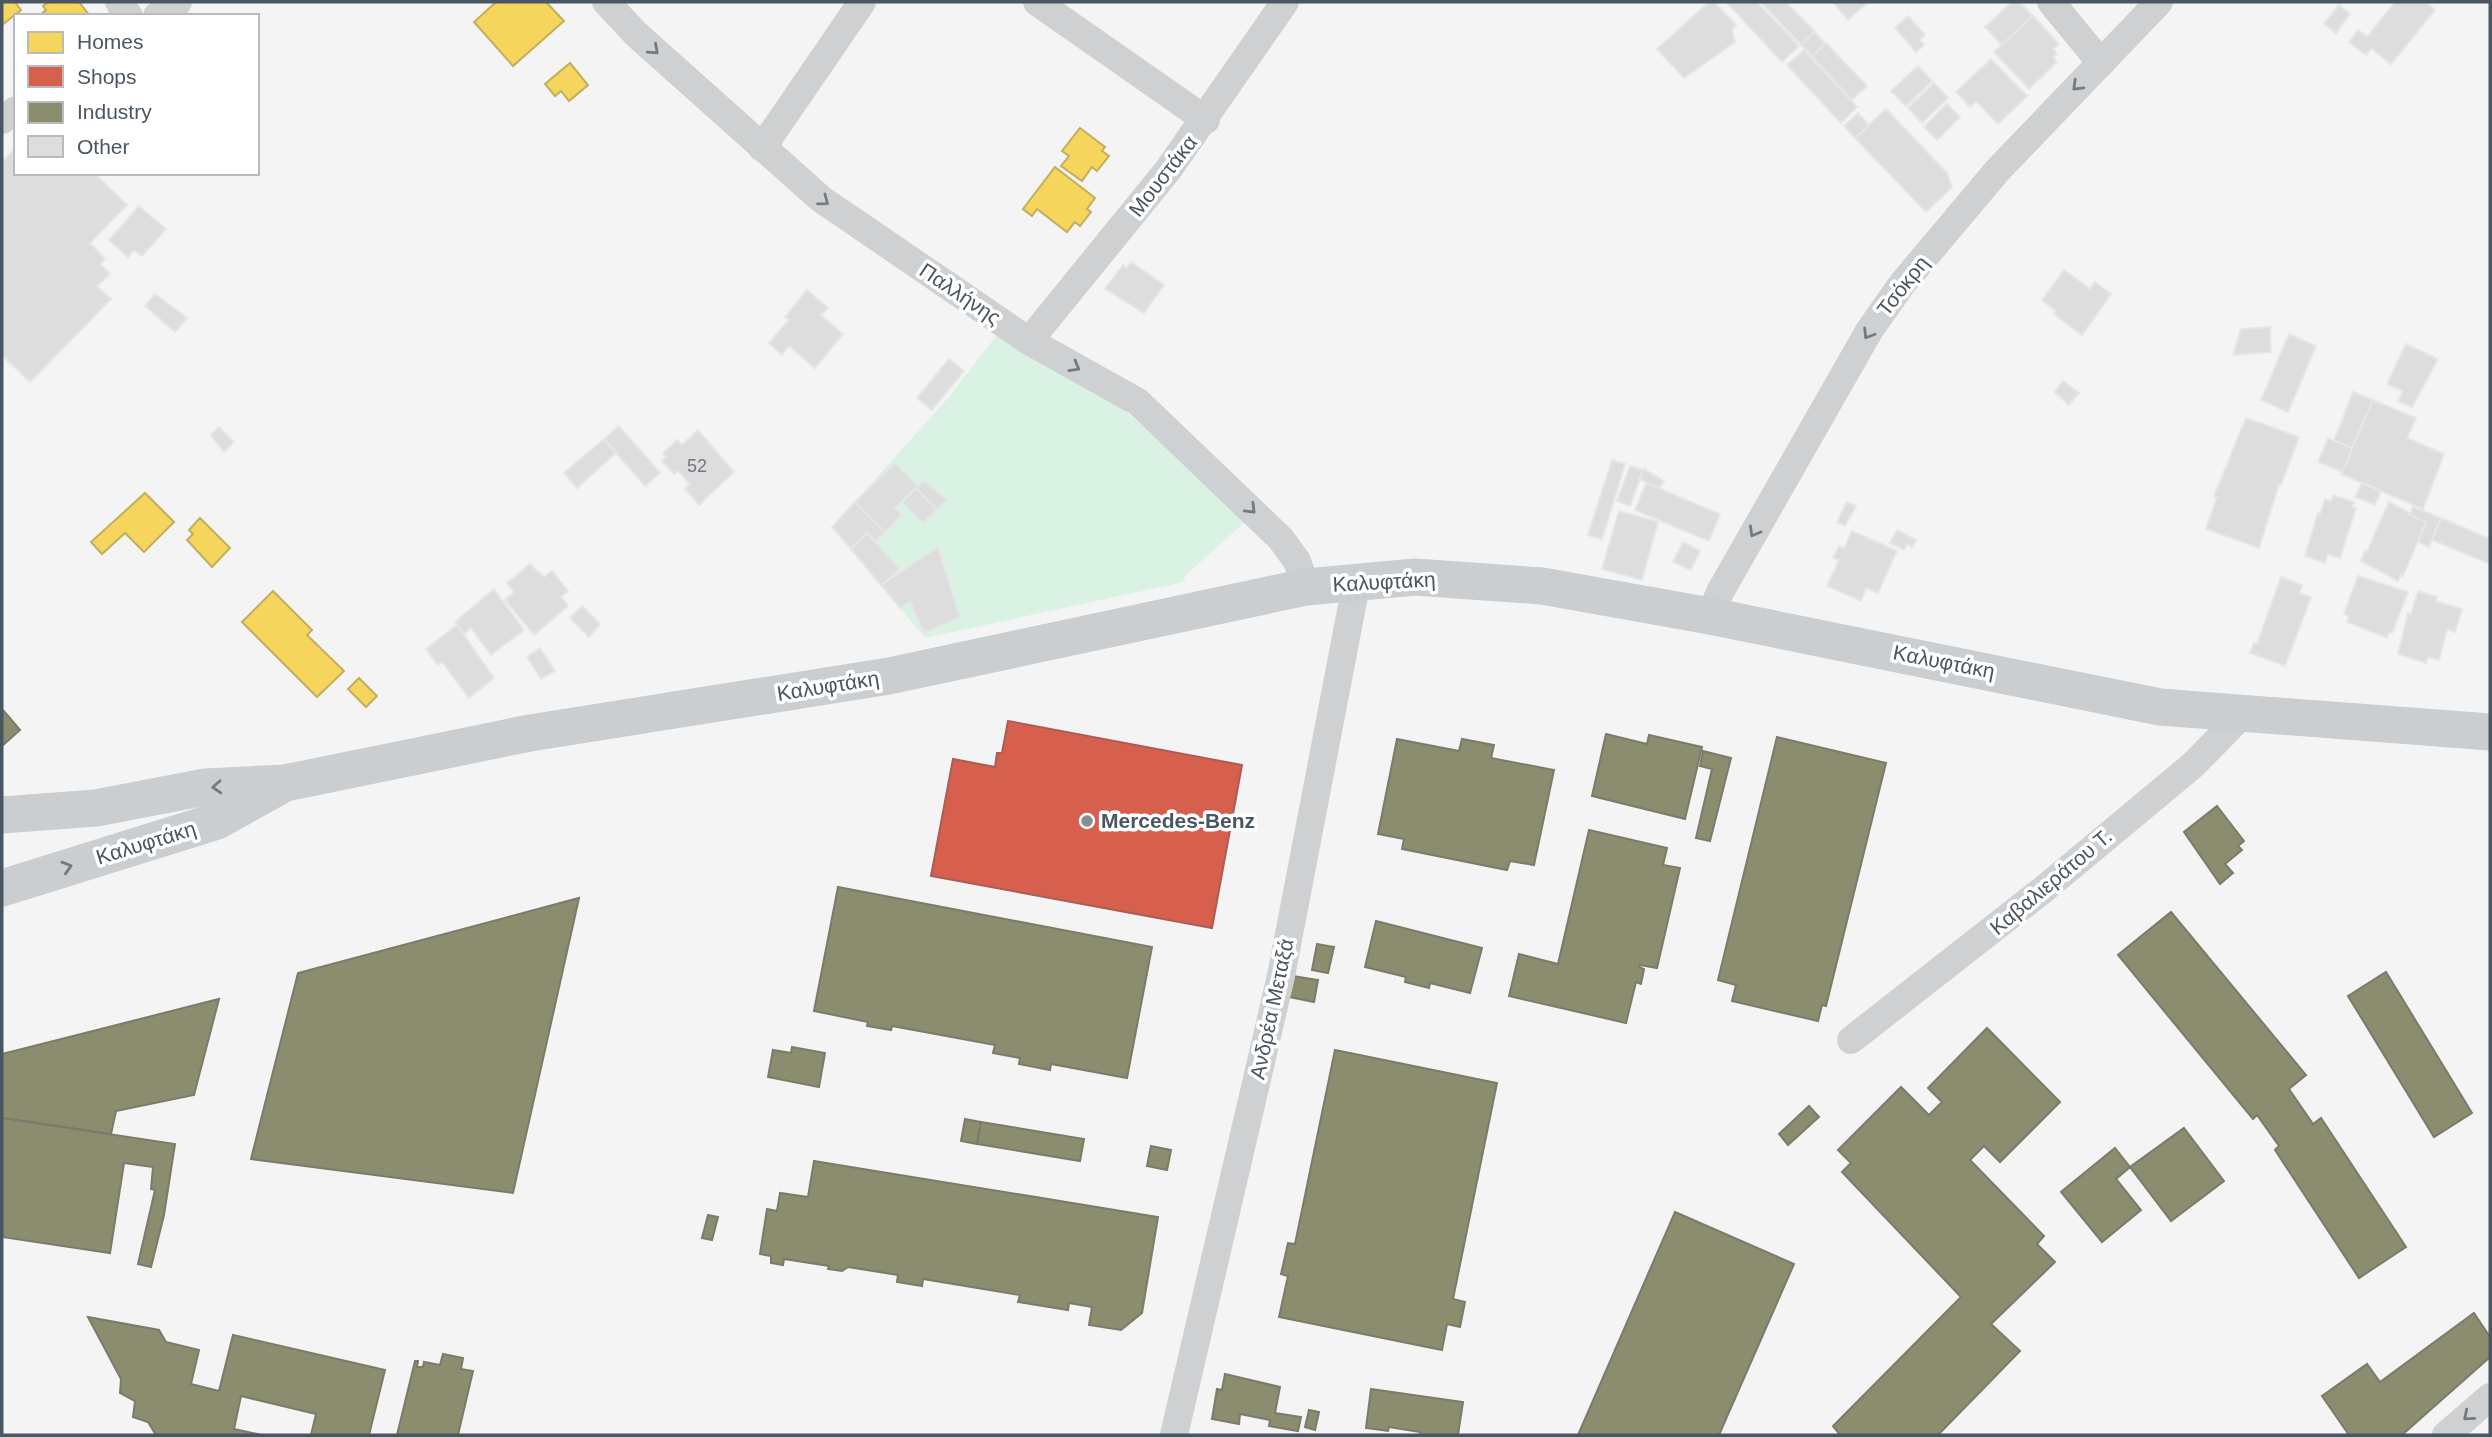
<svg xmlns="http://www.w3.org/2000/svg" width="2492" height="1437" viewBox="0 0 2492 1437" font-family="Arial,sans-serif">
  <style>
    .green { fill: #d9f2e3 }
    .homes { fill: #f6d55c; stroke: #c2af5e; stroke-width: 2 }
    .shops { fill: #d6604d; stroke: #ac5d53; stroke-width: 2 }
    .industry { fill: #8c8c6e; stroke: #787c6a; stroke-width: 2 }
    .building { fill: #ddddde; stroke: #e5e6e7; stroke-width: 2 }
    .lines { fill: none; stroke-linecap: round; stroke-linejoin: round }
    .minor { stroke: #ced0d2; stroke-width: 28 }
    .major { stroke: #caced1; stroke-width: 37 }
    .oneway { stroke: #727b83 }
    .oneway2 { stroke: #707a83 }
    .poi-dot { fill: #868d94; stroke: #fff; stroke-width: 2.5 }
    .labels { text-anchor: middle; stroke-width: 7; stroke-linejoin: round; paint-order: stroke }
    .number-label { font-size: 18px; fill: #707881 }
    .street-label { font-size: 21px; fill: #4a5661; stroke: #fff }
    .poi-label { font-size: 21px; font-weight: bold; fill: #4a5661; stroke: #fff; text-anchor: start }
  </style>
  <rect width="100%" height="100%" fill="#f4f4f4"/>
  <path class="green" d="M1000 331 1106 394 1248 519 1185 576 1184 582 925 638 832 527 948 398Z"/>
  <g class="homes">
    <path d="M2 2H15L21 10 2 25Z"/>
    <path d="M49 2H79L90 16H39L46 10 43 6Z"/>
    <path d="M496 2H546L564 21 513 66 474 22Z"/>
    <path d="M570 63 588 85 569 101 561 91 555 96 545 84Z"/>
    <path d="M1080 128 1105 147 1102 151 1109 156 1097 171 1092 167 1082 181 1061 166 1069 156 1062 151Z"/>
    <path d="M1055 167 1095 198 1087 209 1091 212 1080 226 1075 222 1067 232 1037 209 1032 216 1023 209Z"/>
    <path d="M145 493 174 522 144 552 125 533 102 554 91 542Z"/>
    <path d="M200 518 230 548 212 567 187 540 193 534 189 530Z"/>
    <path d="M273 591 312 630 307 635 344 671 317 697 242 622Z"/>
    <path d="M359 678 377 696 366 707 348 689Z"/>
  </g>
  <path class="shops" d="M1008 721 1242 765 1212 928 931 876 953 759 995 767 997 753H1002Z"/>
  <g class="industry">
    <path d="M2 709 20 730 2 746Z"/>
    <path d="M1606 734 1647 744 1649 735 1702 747 1685 819 1592 796Z"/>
    <path d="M1777 737 1886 763 1826 1006 1822 1005 1818 1021 1732 1001 1736 985 1718 980Z"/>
    <path d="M1397 739 1459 751 1462 739 1494 745 1491 758 1554 770 1534 865 1510 861 1507 870 1402 849 1404 839 1378 834Z"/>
    <path d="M1703 751 1731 758 1710 841 1696 838 1712 769 1700 766Z"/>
    <path d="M2217 806 2244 841 2238 846 2242 850 2225 864 2233 873 2220 884 2184 832Z"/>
    <path d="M1589 830 1667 848 1663 865 1680 868 1657 968 1640 965 1639 967 1644 969 1641 984 1636 982 1626 1023 1509 996 1519 954 1558 964Z"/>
    <path d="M838 887 1152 947 1127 1078 1051 1064 1050 1070 1019 1064 1020 1058 993 1053 995 1045 892 1026 891 1030 867 1026 868 1022 814 1011Z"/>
    <path d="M579 898 513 1193 251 1159 298 973Z"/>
    <path d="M2171 912 2306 1075 2289 1089 2313 1124 2321 1118 2406 1247 2359 1278 2275 1150 2279 1146 2257 1115 2253 1119 2118 955Z"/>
    <path d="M1376 921 1482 948 1470 993 1430 983 1429 988 1405 982 1406 977 1365 967Z"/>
    <path d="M1317 944 1334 947 1328 973 1312 970Z"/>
    <path d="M2386 972 2472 1113 2434 1137 2348 996Z"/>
    <path d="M1293 976 1318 980 1314 1002 1289 997Z"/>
    <path d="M219 999 194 1095 116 1111 111 1134 2 1118V1054Z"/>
    <path d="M1987 1028 2060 1102 2000 1162 1984 1146 1970 1160 2044 1236 2037 1244 2055 1262 1991 1324 2020 1351 1938 1435H1840L1833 1426 1961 1297 1842 1172 1851 1163 1838 1150 1901 1087 1929 1115 1942 1102 1928 1088Z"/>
    <path d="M792 1047 825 1053 819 1087 768 1077 773 1050 791 1053Z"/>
    <path d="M1335 1050 1497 1083 1453 1299 1465 1302 1460 1327 1447 1324 1442 1350 1279 1317 1288 1276 1281 1274 1288 1243 1295 1244Z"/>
    <path d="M1809 1106 1819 1117 1788 1145 1779 1134Z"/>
    <path d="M2 1118 175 1144 164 1215 151 1267 138 1264 155 1190 151 1189 153 1167 124 1163 110 1253 2 1237Z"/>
    <path d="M965 1119 981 1122 977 1144 961 1141Z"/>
    <path d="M981 1122 1084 1139 1080 1161 977 1144Z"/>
    <path d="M2184 1128 2224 1181 2171 1221 2130 1167Z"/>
    <path d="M1151 1146 1171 1150 1167 1170 1147 1166Z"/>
    <path d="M2115 1148 2130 1167 2116 1179 2141 1210 2102 1242 2061 1192Z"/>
    <path d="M814 1161 1158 1217 1142 1313 1121 1330 1089 1325 1092 1307 1069 1303 1068 1310 1018 1302 1020 1295 923 1279 922 1286 897 1282 898 1275 848 1267 842 1271 828 1269 829 1266 784 1259 783 1265 771 1263V1256L760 1254 767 1209 777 1211 780 1193 808 1197Z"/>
    <path d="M1675 1212 1794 1264 1719 1435H1578Z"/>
    <path d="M708 1215 718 1217 712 1240 702 1238Z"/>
    <path d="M2474 1313 2490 1337V1357L2402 1435H2349L2322 1396 2367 1364 2380 1382Z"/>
    <path d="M88 1317 159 1330 166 1342 199 1350 191 1384 219 1391 233 1335 385 1370 369 1435H311L316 1414 241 1396 234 1429 262 1435H156L148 1422 133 1417 135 1401 120 1393 121 1379Z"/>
    <path d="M443 1354 463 1358 461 1369 473 1371 458 1435H397L415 1361H418L417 1367H423L424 1362 440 1365Z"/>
    <path d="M1225 1374 1280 1387 1275 1413 1301 1417 1298 1431 1269 1426 1270 1420 1240 1414 1239 1424 1212 1419 1217 1389 1222 1390Z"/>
    <path d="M1371 1389 1463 1402 1458 1435H1420V1432L1389 1427 1388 1431 1366 1428Z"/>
    <path d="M1309 1410 1319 1412 1315 1430 1305 1427Z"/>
  </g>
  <g class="building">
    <path d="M1709 2H1714L1736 25 1732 29 1735 42 1684 78 1657 49Z"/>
    <path d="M1731 2H1757L1799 46 1782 62 1728 4Z"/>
    <path d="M1761 2H1786L1815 32 1801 45Z"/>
    <path d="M1833 2H1864L1866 4 1848 20Z"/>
    <path d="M2012 2H2019L2033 16 2002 45 1985 27Z"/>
    <path d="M2395 2H2425L2435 10 2391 64 2371 48 2366 55 2349 42 2358 30 2367 37Z"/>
    <path d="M2339 5 2350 14 2336 33 2324 24Z"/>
    <path d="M1908 16 1925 35 1920 40 1924 45 1916 52 1895 28Z"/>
    <path d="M2033 16 2059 44 2053 49 2057 54 2053 57 2057 62 2029 89 1994 52Z"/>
    <path d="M1815 32 1825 44 1812 56 1801 45Z"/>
    <path d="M1826 43 1867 86 1852 100 1812 56Z"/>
    <path d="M1804 50 1857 107 1841 123 1787 65Z"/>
    <path d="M1991 59 2027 96 1998 124 1976 101 1970 107 1956 92Z"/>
    <path d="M1918 66 1932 81 1906 106 1891 91Z"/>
    <path d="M1934 83 1948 98 1922 123 1908 108Z"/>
    <path d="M1947 104 1960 117 1937 140 1924 127Z"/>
    <path d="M1886 109 1947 173 1952 187 1926 212 1855 138Z"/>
    <path d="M1858 113 1869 125 1855 138 1844 126Z"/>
    <path d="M16 148V173H94L127 205 90 243 105 259 100 264 110 274 97 286 111 299 30 382 2 355V158L4 160Z"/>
    <path d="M139 206 166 229 142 256 134 250 128 257 109 240Z"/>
    <path d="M1131 262 1164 285 1144 313 1105 289 1123 265 1127 268Z"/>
    <path d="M2064 270 2090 289 2095 282 2111 294 2082 335 2054 314 2056 311 2042 300Z"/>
    <path d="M807 290 828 308 821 315 843 334 815 368 789 346 782 355 769 343 789 320 785 317Z"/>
    <path d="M155 294 187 318 175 332 145 306Z"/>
    <path d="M2270 327 2271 352 2233 355 2241 329Z"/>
    <path d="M2289 334 2316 346 2288 412 2261 400Z"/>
    <path d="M2406 344 2438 359 2412 407 2398 401 2403 391 2387 384Z"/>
    <path d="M949 359 964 371 932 410 917 398Z"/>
    <path d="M2063 381 2079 393 2069 405 2055 392Z"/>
    <path d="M2353 392 2373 400 2352 448 2334 441Z"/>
    <path d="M2373 400 2416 418 2407 438 2444 454 2423 509 2341 474Z"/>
    <path d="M2246 418 2299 437 2281 485 2279 484 2259 548 2206 529 2217 497 2214 496Z"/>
    <path d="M619 426 660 473 645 486 604 439Z"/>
    <path d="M219 427 234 442 224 452 211 435Z"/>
    <path d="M698 430 734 472 699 505 685 489 690 484 678 471 674 474 662 461 666 457 663 453 677 440 682 445Z"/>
    <path d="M2328 438 2352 448 2343 472 2318 462Z"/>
    <path d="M604 439 616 453 577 488 564 473Z"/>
    <path d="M1612 460 1625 464 1602 539 1588 535Z"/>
    <path d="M895 463 918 486 895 508 902 515 885 532 855 502Z"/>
    <path d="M1630 466 1643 470 1630 506 1617 501Z"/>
    <path d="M1644 469 1664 481 1659 488 1639 479Z"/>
    <path d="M923 480 947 500 937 510 916 488Z"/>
    <path d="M1646 483 1720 514 1709 541 1635 510Z"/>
    <path d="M2362 483 2381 491 2375 505 2355 497Z"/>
    <path d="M916 488 937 510 923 523 902 502Z"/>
    <path d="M2333 495 2354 502 2352 507 2356 508 2340 558 2328 554 2325 563 2305 556 2318 513 2320 514 2325 499 2331 501Z"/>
    <path d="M855 502 885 532 876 542 867 533 851 549 832 527Z"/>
    <path d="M1847 502 1856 506 1845 526 1837 522Z"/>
    <path d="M2389 502 2426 522 2403 576 2401 575 2398 581 2361 561 2365 551 2367 552Z"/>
    <path d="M2413 507 2441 518 2429 547 2418 542 2426 522 2410 515Z"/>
    <path d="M1619 511 1658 522 1642 580 1602 569Z"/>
    <path d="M2441 518 2490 539V564L2432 540Z"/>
    <path d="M1897 530 1916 540 1912 547 1907 544 1904 550 1890 543Z"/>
    <path d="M1852 531 1897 551 1878 593 1866 588 1861 601 1827 586 1839 560 1833 558 1839 546 1844 549Z"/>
    <path d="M867 533 900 569 881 585 851 549Z"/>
    <path d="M1683 542 1700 551 1691 570 1673 562Z"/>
    <path d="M938 547 960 618 924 633 910 602 900 608 881 585Z"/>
    <path d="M530 564 544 577 552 571 568 591 561 597 568 606 534 635 505 600 514 592 507 583Z"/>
    <path d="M2358 576 2408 592 2392 633 2389 632 2387 638 2347 622 2349 616 2344 614Z"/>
    <path d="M2281 577 2302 585 2299 593 2311 597 2285 666 2250 653 2254 643 2257 644Z"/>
    <path d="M494 589 524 630 491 655 471 628 464 634 455 622Z"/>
    <path d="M2418 591 2437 597 2436 601 2462 609 2455 632 2447 629 2439 660 2428 657 2426 663 2398 654 2408 613 2411 614Z"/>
    <path d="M582 606 600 624 589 637 570 618Z"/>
    <path d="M457 625 494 678 469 698 442 662 438 665 426 649Z"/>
    <path d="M540 648 555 671 541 679 527 657Z"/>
  </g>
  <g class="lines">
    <g class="minor">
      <path d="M119 2 129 16"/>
      <path d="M606 2 636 34 821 199 1029 341 1138 402 1281 539 1297 561 1306 587"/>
      <path d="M1037 2 1206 120"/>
      <path d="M2051 2 2101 63"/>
      <path d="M157 16 178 2"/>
      <path d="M2 120 16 110"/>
      <path d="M762 148 862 2"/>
      <path d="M1029 341 1168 170 1285 2"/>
      <path d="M1710 616 1720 592 1869 331 1902 284 1997 171 2159 2"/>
      <path d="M1851 1040 2044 889 2193 765 2243 714"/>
      <path d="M1174 1435 1281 976 1357 580"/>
      <path d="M2446 1435 2490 1397"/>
    </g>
    <g class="major">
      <path d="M2 815 96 808 205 787 285 783 530 733 889 676 1306 587 1415 577 1542 586 1710 616 2160 707 2490 732"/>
      <path d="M2 888 217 821 278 787"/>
    </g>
  </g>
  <defs><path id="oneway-chevron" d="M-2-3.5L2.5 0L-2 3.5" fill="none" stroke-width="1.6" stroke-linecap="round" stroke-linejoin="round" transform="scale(1.75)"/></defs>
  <g class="oneway">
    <use href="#oneway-chevron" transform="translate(654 50) rotate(42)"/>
    <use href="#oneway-chevron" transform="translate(2077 86) rotate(136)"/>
    <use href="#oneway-chevron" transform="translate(824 201) rotate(37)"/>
    <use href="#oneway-chevron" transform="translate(1868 334) rotate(122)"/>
    <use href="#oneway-chevron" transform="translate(1075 367) rotate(30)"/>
    <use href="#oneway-chevron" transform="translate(1251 509) rotate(45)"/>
    <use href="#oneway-chevron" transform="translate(1754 532) rotate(120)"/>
    <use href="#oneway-chevron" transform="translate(2468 1416) rotate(140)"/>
  </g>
  <g class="oneway2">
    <use href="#oneway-chevron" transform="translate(217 787) rotate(177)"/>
    <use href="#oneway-chevron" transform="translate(67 867) rotate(-17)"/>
  </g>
  <circle class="poi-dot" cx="1087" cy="821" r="7"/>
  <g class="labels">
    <g class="number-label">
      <text x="697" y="472">52</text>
    </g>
    <g class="street-label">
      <text transform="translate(1163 176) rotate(-52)" y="7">Μουστάκα</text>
      <text transform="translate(1903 286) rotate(-52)" y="7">Τσόκρη</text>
      <text transform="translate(960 294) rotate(34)" y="7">Παλλήνης</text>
      <text transform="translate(1384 582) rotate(-3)" y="7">Καλυφτάκη</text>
      <text transform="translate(1944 662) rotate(11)" y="7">Καλυφτάκη</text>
      <text transform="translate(828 686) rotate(-9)" y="7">Καλυφτάκη</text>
      <text transform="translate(146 843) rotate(-17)" y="7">Καλυφτάκη</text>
      <text transform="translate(2051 882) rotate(-40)" y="7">Καβαλιεράτου Τ.</text>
      <text transform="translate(1272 1009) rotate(-78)" y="7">Ανδρέα Μεταξά</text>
    </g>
    <g class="poi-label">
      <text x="1101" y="828">Mercedes-Benz</text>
    </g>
  </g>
  <rect width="2492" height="1437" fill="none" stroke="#4a5661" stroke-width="7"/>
  <rect x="14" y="14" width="245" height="161" fill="#ffffff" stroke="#b7bbc0" stroke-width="2"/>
  <rect x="28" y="32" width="35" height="21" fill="#f6d55c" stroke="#b7bbc0" stroke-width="2"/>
  <text x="77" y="49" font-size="21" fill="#4a5661">Homes</text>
  <rect x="28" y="66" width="35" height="21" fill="#d6604d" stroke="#b7bbc0" stroke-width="2"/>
  <text x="77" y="84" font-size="21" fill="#4a5661">Shops</text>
  <rect x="28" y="102" width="35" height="21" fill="#8c8c6e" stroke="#b7bbc0" stroke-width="2"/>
  <text x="77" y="119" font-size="21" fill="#4a5661">Industry</text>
  <rect x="28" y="136" width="35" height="21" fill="#ddddde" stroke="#b7bbc0" stroke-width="2"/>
  <text x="77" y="154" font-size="21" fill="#4a5661">Other</text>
</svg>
